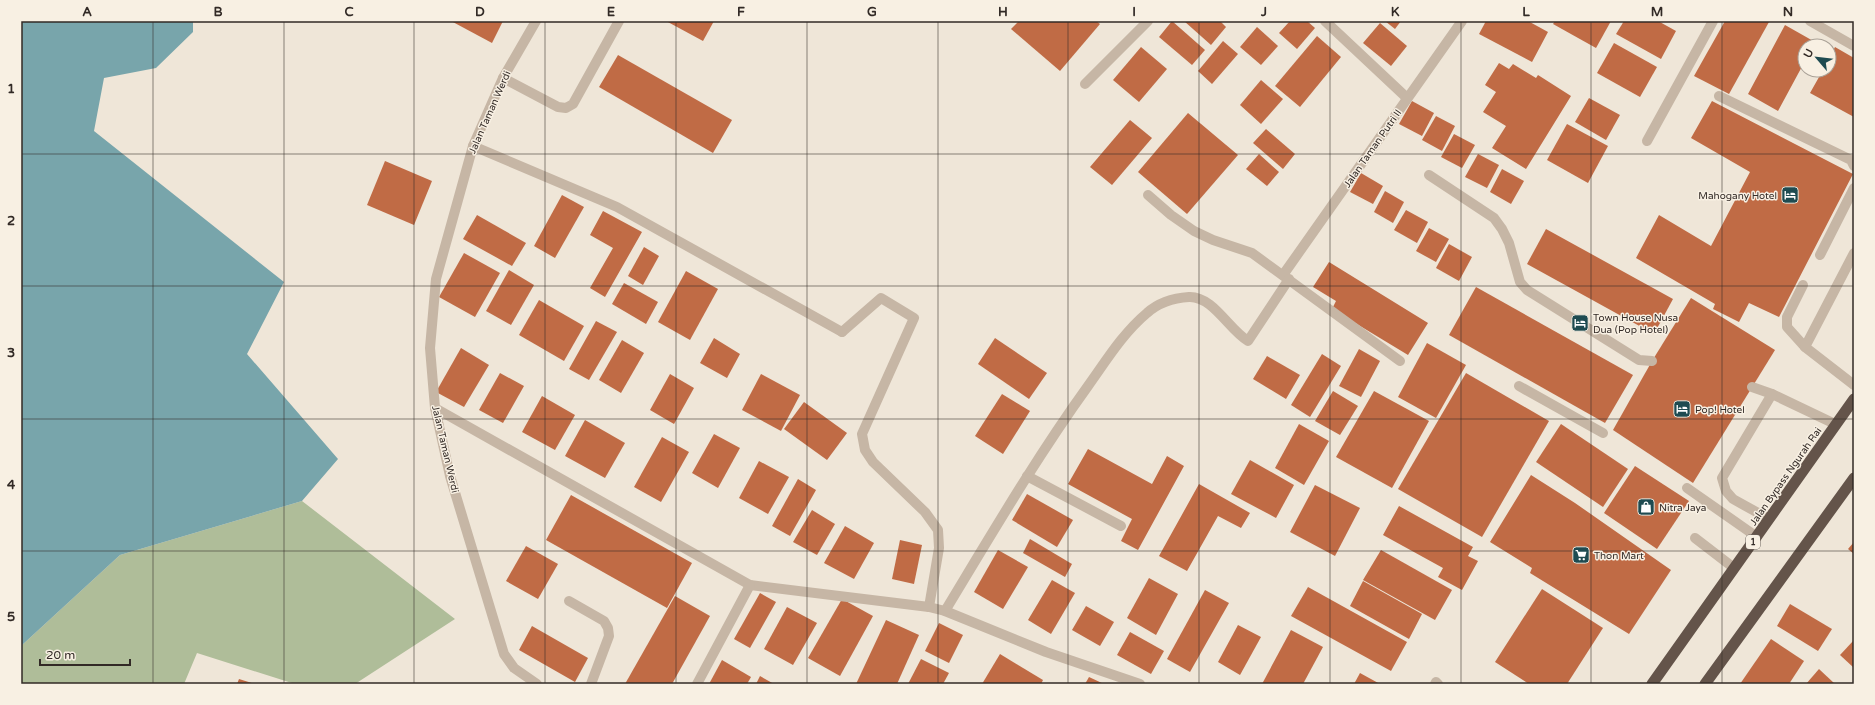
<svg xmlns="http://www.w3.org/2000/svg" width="1875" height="705" viewBox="0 0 1875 705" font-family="'Varela Round',sans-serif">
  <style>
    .green { fill: #afbd99 }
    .water { fill: #78a5ab }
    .building { fill: #c06b45 }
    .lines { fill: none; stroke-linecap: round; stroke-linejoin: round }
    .service { stroke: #c6b6a5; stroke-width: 10 }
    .minor { stroke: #c6b6a5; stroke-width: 10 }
    .trunk { stroke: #64544a; stroke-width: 11 }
    .grid { fill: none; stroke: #322a26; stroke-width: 1; stroke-opacity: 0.55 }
    .labels { text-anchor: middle; stroke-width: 3; stroke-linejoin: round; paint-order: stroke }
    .shield { fill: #f8f0e3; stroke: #6d655f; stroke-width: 1 }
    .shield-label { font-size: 9px; font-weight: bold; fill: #322a26 }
    .street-label { font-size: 10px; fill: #322a26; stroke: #f8f0e3 }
    .poi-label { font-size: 10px; fill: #322a26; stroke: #f8f0e3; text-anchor: start }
    .neatline { fill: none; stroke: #322a26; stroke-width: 1.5 }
    .grid-label { font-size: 13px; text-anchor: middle; font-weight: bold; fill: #322a26 }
  </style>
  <rect width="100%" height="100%" fill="#efe6d8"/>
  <path class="green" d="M302 501 455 619 355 684H295L197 653 184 684H21V646L120 555Z"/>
  <path class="water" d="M21 21H193V32L156 68 104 78 94 131 284 282 247 354 338 459 302 501 120 555 21 646Z"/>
  <g class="building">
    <path d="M451 21H503L492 43Z"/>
    <path d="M666 21H714L703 41Z"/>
    <path d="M1019 21H1096L1100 24 1060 71 1011 29Z"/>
    <path d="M1172 21 1205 50 1192 65 1159 37Z"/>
    <path d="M1184 21H1220L1226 27 1211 45Z"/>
    <path d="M1290 21H1307L1315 28 1297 49 1279 33Z"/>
    <path d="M1385 21H1401L1395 29Z"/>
    <path d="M1486 21H1528L1548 32 1532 62 1479 34Z"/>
    <path d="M1555 21H1611L1596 48 1553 24Z"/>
    <path d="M1624 21H1658L1676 31 1661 59 1616 34Z"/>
    <path d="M1725 21 1769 22 1729 94 1694 76Z"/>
    <path d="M1380 23 1407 46 1391 66 1363 43Z"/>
    <path d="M1785 25 1815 42 1813 46H1805V61L1778 111 1748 94Z"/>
    <path d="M1257 27 1278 46 1261 65 1240 47Z"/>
    <path d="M1317 36 1341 57 1300 107 1275 86Z"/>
    <path d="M1223 41 1238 54 1212 84 1198 71Z"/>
    <path d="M1614 43 1657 67 1640 97 1597 73Z"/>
    <path d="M1141 47 1167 69 1139 102 1113 80Z"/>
    <path d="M1835 47 1854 58V117L1810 93 1823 70H1829V58Z"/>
    <path d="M618 55 732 120 713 153 599 87Z"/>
    <path d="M1499 63 1509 69 1513 64 1536 78 1538 75 1571 96 1526 169 1492 148 1506 126 1483 112 1496 92 1485 85Z"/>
    <path d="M1261 80 1283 99 1261 124 1240 105Z"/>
    <path d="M1589 98 1620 115 1606 140 1575 122Z"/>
    <path d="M1412 101 1434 113 1422 136 1399 124Z"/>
    <path d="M1712 101 1853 174 1779 317 1749 303 1739 322 1713 309 1715 304 1636 258 1659 215 1711 246 1750 172 1691 138Z"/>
    <path d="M1188 113 1238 155 1187 214 1138 172Z"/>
    <path d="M1436 116 1455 126 1442 151 1422 140Z"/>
    <path d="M1130 120 1152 138 1112 185 1090 167Z"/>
    <path d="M1567 124 1608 146 1588 183 1547 160Z"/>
    <path d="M1266 129 1295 154 1283 169 1253 143Z"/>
    <path d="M1454 134 1475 145 1462 168 1441 157Z"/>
    <path d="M1259 154 1279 172 1267 186 1246 169Z"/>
    <path d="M1478 154 1499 165 1487 188 1465 177Z"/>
    <path d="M385 161 432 181 414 225 367 205Z"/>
    <path d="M1502 169 1524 181 1511 204 1490 192Z"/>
    <path d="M1361 173 1383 186 1373 204 1350 192Z"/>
    <path d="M1385 191 1404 202 1393 223 1374 212Z"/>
    <path d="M562 195 584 207 555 258 534 246Z"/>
    <path d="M1406 210 1428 222 1417 243 1394 230Z"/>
    <path d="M603 211 642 232 605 297 590 288 613 248 590 235Z"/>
    <path d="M477 215 526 243 512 266 463 239Z"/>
    <path d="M1429 228 1449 239 1436 262 1416 251Z"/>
    <path d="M1546 229 1673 299 1654 334 1527 264Z"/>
    <path d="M1449 244 1472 257 1459 281 1436 268Z"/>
    <path d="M644 247 659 256 643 285 628 276Z"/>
    <path d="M464 253 500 273 475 317 439 297Z"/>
    <path d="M1329 262 1428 323 1408 355 1332 309 1336 301 1313 287Z"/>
    <path d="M509 270 534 285 511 325 486 311Z"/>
    <path d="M686 271 718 289 690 340 658 322Z"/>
    <path d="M624 283 658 302 646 324 612 304Z"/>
    <path d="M1476 287 1633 375 1605 423 1449 335Z"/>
    <path d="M1691 298 1775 350 1693 483 1613 430 1652 361Z"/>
    <path d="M539 300 584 326 564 361 519 335Z"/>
    <path d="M596 321 617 332 589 380 569 369Z"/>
    <path d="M714 338 740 354 727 378 700 363Z"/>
    <path d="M995 338 1047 373 1029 399 978 364Z"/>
    <path d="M622 340 644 353 621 393 599 380Z"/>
    <path d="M1427 343 1466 365 1436 418 1398 397Z"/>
    <path d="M461 348 489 365 464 407 436 392Z"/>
    <path d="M1359 349 1380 361 1361 397 1339 386Z"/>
    <path d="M1322 354 1341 366 1310 417 1291 405Z"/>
    <path d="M1267 356 1300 375 1286 399 1253 379Z"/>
    <path d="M500 373 524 386 503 423 479 410Z"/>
    <path d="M1466 373 1549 421 1482 537 1398 489Z"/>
    <path d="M670 374 694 388 674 424 650 410Z"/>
    <path d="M761 374 800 395 781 431 742 410Z"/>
    <path d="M1333 391 1358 406 1340 435 1315 421Z"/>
    <path d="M1374 391 1429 421 1392 488 1336 457Z"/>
    <path d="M1002 394 1030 411 1003 454 975 436Z"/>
    <path d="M542 396 575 415 555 450 522 432Z"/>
    <path d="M804 402 847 433 827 460 784 429Z"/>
    <path d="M585 420 625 443 605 478 565 456Z"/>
    <path d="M1299 424 1329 441 1304 485 1275 468Z"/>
    <path d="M1561 424 1628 469 1603 507 1536 462Z"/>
    <path d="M714 434 740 448 718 488 692 473Z"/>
    <path d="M662 437 689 452 661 502 634 487Z"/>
    <path d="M1088 449 1152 484 1167 456 1184 466 1138 550 1121 541 1132 519 1068 484Z"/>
    <path d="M1250 460 1294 485 1276 518 1231 494Z"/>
    <path d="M759 461 789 477 768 514 739 498Z"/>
    <path d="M1635 466 1689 501 1657 549 1604 513Z"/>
    <path d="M1531 475 1575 503 1671 570 1629 634 1530 573 1532 568 1490 542Z"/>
    <path d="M798 479 816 490 790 536 772 526Z"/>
    <path d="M1199 484 1250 513 1241 528 1218 516 1187 571 1159 556Z"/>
    <path d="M1315 485 1360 508 1335 556 1290 532Z"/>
    <path d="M1027 494 1073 520 1057 547 1012 520Z"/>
    <path d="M571 495 692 563 667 608 546 540Z"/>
    <path d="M1399 506 1473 547 1468 556 1478 561 1462 590 1438 577 1443 568 1383 535Z"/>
    <path d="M812 510 835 524 817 555 793 542Z"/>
    <path d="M845 526 874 543 854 579 824 563Z"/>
    <path d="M1030 539 1072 564 1065 577 1023 553Z"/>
    <path d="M900 540 922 545 914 584 892 579Z"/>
    <path d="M1854 542V554L1848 549Z"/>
    <path d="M526 546 558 564 538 599 506 581Z"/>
    <path d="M998 550 1028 567 1003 609 974 592Z"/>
    <path d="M1381 550 1452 590 1435 620 1363 580Z"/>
    <path d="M1149 578 1178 594 1156 635 1127 618Z"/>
    <path d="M1052 580 1075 593 1051 634 1028 620Z"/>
    <path d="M1363 581 1422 614 1409 639 1350 606Z"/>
    <path d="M1308 587 1407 642 1391 671 1291 616Z"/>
    <path d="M1542 589 1603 628 1567 684H1529L1495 662Z"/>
    <path d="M1205 590 1229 603 1190 672 1167 659Z"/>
    <path d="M760 593 776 602 750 648 734 639Z"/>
    <path d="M675 596 710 616 672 684H625Z"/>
    <path d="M842 599 873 616 840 676 808 658Z"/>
    <path d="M1790 604 1832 629 1818 651 1777 626Z"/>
    <path d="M1086 606 1114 622 1100 646 1072 630Z"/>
    <path d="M787 607 817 623 793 665 764 649Z"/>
    <path d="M886 620 919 635 897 684H856Z"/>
    <path d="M939 623 963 635 949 663 925 651Z"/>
    <path d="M1238 625 1261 637 1240 675 1218 662Z"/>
    <path d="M532 626 588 658 575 682 519 650Z"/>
    <path d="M1291 630 1323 647 1303 684H1262Z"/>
    <path d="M1130 632 1164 651 1151 674 1117 655Z"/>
    <path d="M1771 639 1804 661 1789 684H1740Z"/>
    <path d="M1854 640V668L1840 655Z"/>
    <path d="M1000 654 1043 680 1041 684H982Z"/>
    <path d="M921 659 949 673 943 684H908Z"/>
    <path d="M722 660 751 677 747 684H709Z"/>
    <path d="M1819 669 1835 684H1806Z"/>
    <path d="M1360 673 1380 684H1354Z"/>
    <path d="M760 676 774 684H756Z"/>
    <path d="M1089 677 1104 684H1085Z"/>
    <path d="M239 679 255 684H237Z"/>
  </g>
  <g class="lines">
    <g class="service">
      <path d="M503 78 558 107 566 108 573 104 619 21"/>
      <path d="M1719 96 1851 160 1854 166"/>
      <path d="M1429 175 1494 218 1502 229 1509 243 1520 282 1527 290 1639 360 1652 361"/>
      <path d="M1820 255 1854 188"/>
      <path d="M1803 285 1787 317V327L1805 347"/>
      <path d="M842 332 881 298 914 318 862 434 865 450 873 462 925 512 938 530 939 548 929 607"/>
      <path d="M1519 386 1603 433"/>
      <path d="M1752 387 1772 394 1835 424"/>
      <path d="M1687 488 1757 537"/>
      <path d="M1769 519 1733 499 1726 491 1722 478 1772 394"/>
      <path d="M1695 538 1734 568"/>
      <path d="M569 601 604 621 608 628 609 636 591 684"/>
    </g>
    <g class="minor">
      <path d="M536 21 503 78 473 146 436 279 430 348 435 408 450 476 504 654 514 668 537 684"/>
      <path d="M1325 21 1407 98"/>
      <path d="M1810 21 1854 46"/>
      <path d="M1085 84 1148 21"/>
      <path d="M1647 141 1713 21"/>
      <path d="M473 146 617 207 842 332"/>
      <path d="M1148 195 1171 215 1194 231 1213 240 1252 253 1400 361"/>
      <path d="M1854 253 1805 347 1854 385"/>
      <path d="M1283 275 1462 21"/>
      <path d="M435 408 750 585 929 607 945 611 1046 652 1140 684"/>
      <path d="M1027 476 1121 526"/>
      <path d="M945 611C991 535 1036 458 1088 386 1106 361 1123 333 1147 313 1158 303 1174 298 1189 297 1213 296 1229 330 1248 341L1289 279"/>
      <path d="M697 684 750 585"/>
      <path d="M1435 684 1436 682 1438 684"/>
    </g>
    <g class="trunk">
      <path d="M1652 684 1854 399"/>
      <path d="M1705 684 1854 478"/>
    </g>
  </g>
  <path class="grid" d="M153 21V684M284 21V684M414 21V684M545 21V684M676 21V684M807 21V684M938 21V684M1068 21V684M1199 21V684M1330 21V684M1461 21V684M1591 21V684M1722 21V684M21 154H1854M21 286H1854M21 419H1854M21 551H1854"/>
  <defs>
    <symbol id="hotel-square" viewBox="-11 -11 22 22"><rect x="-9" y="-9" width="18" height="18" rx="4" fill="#1e4b51" stroke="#f8f0e3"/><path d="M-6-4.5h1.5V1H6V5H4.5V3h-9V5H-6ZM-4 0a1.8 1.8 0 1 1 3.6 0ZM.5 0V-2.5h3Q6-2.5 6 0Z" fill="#fff"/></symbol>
    <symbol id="shop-square" viewBox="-11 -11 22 22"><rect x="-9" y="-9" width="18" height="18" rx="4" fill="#1e4b51" stroke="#f8f0e3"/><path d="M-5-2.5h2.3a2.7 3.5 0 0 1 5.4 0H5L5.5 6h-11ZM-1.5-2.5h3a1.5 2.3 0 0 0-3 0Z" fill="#fff"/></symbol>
    <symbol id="supermarket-square" viewBox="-11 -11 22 22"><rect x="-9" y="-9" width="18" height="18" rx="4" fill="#1e4b51" stroke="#f8f0e3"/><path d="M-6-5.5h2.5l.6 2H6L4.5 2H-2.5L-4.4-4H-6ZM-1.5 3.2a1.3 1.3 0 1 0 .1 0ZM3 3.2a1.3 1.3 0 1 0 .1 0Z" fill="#fff"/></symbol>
  </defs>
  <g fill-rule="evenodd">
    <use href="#hotel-square" x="1780" y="185" width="20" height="20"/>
    <use href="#hotel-square" x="1570" y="313" width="20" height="20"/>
    <use href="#hotel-square" x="1672" y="399" width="20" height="20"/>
    <use href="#shop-square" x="1636" y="497" width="20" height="20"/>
    <use href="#supermarket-square" x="1571" y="545" width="20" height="20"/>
  </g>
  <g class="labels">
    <rect class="shield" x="1746" y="535" width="14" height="14" rx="3"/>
    <g class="shield-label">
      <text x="1753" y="545">1</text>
    </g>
    <g class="street-label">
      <text transform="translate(489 112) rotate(-66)" y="4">Jalan Taman Werdi</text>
      <text transform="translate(1372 148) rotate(-55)" y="4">Jalan Taman Putri II</text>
      <text transform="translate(446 449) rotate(77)" y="4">Jalan Taman Werdi</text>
      <text transform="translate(1785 476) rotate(-55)" y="4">Jalan Bypass Ngurah Rai</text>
    </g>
    <g class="poi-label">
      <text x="1777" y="199" text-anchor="end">Mahogany Hotel</text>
      <text x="1593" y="321">Town House Nusa<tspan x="1593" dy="12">Dua (Pop Hotel)</tspan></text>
      <text x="1695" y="413">Pop! Hotel</text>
      <text x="1659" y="511">Nitra Jaya</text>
      <text x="1594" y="559">Thon Mart</text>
    </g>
  </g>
  <rect width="1875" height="705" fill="none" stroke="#f8f0e3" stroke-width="44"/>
  <g transform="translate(1817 58) rotate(298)"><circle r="19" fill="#f8f0e3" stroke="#a9a197"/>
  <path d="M0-3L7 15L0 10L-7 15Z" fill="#1e4b51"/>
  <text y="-6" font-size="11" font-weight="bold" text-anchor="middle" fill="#322a26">U</text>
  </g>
  <path d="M40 659v6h90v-6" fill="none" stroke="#322a26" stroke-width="2"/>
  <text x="46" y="659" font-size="12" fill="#322a26" stroke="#f8f0e3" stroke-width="3" paint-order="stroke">20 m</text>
  <rect x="22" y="22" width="1831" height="661" class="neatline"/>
  <g class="grid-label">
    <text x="87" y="16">A</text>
    <text x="218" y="16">B</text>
    <text x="349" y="16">C</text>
    <text x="480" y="16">D</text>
    <text x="611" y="16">E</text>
    <text x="741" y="16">F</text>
    <text x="872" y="16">G</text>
    <text x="1003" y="16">H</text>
    <text x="1134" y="16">I</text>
    <text x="1264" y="16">J</text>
    <text x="1395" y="16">K</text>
    <text x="1526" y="16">L</text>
    <text x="1657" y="16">M</text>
    <text x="1788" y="16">N</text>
    <text x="11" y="93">1</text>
    <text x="11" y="225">2</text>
    <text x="11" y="357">3</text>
    <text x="11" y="489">4</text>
    <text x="11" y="621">5</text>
  </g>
</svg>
